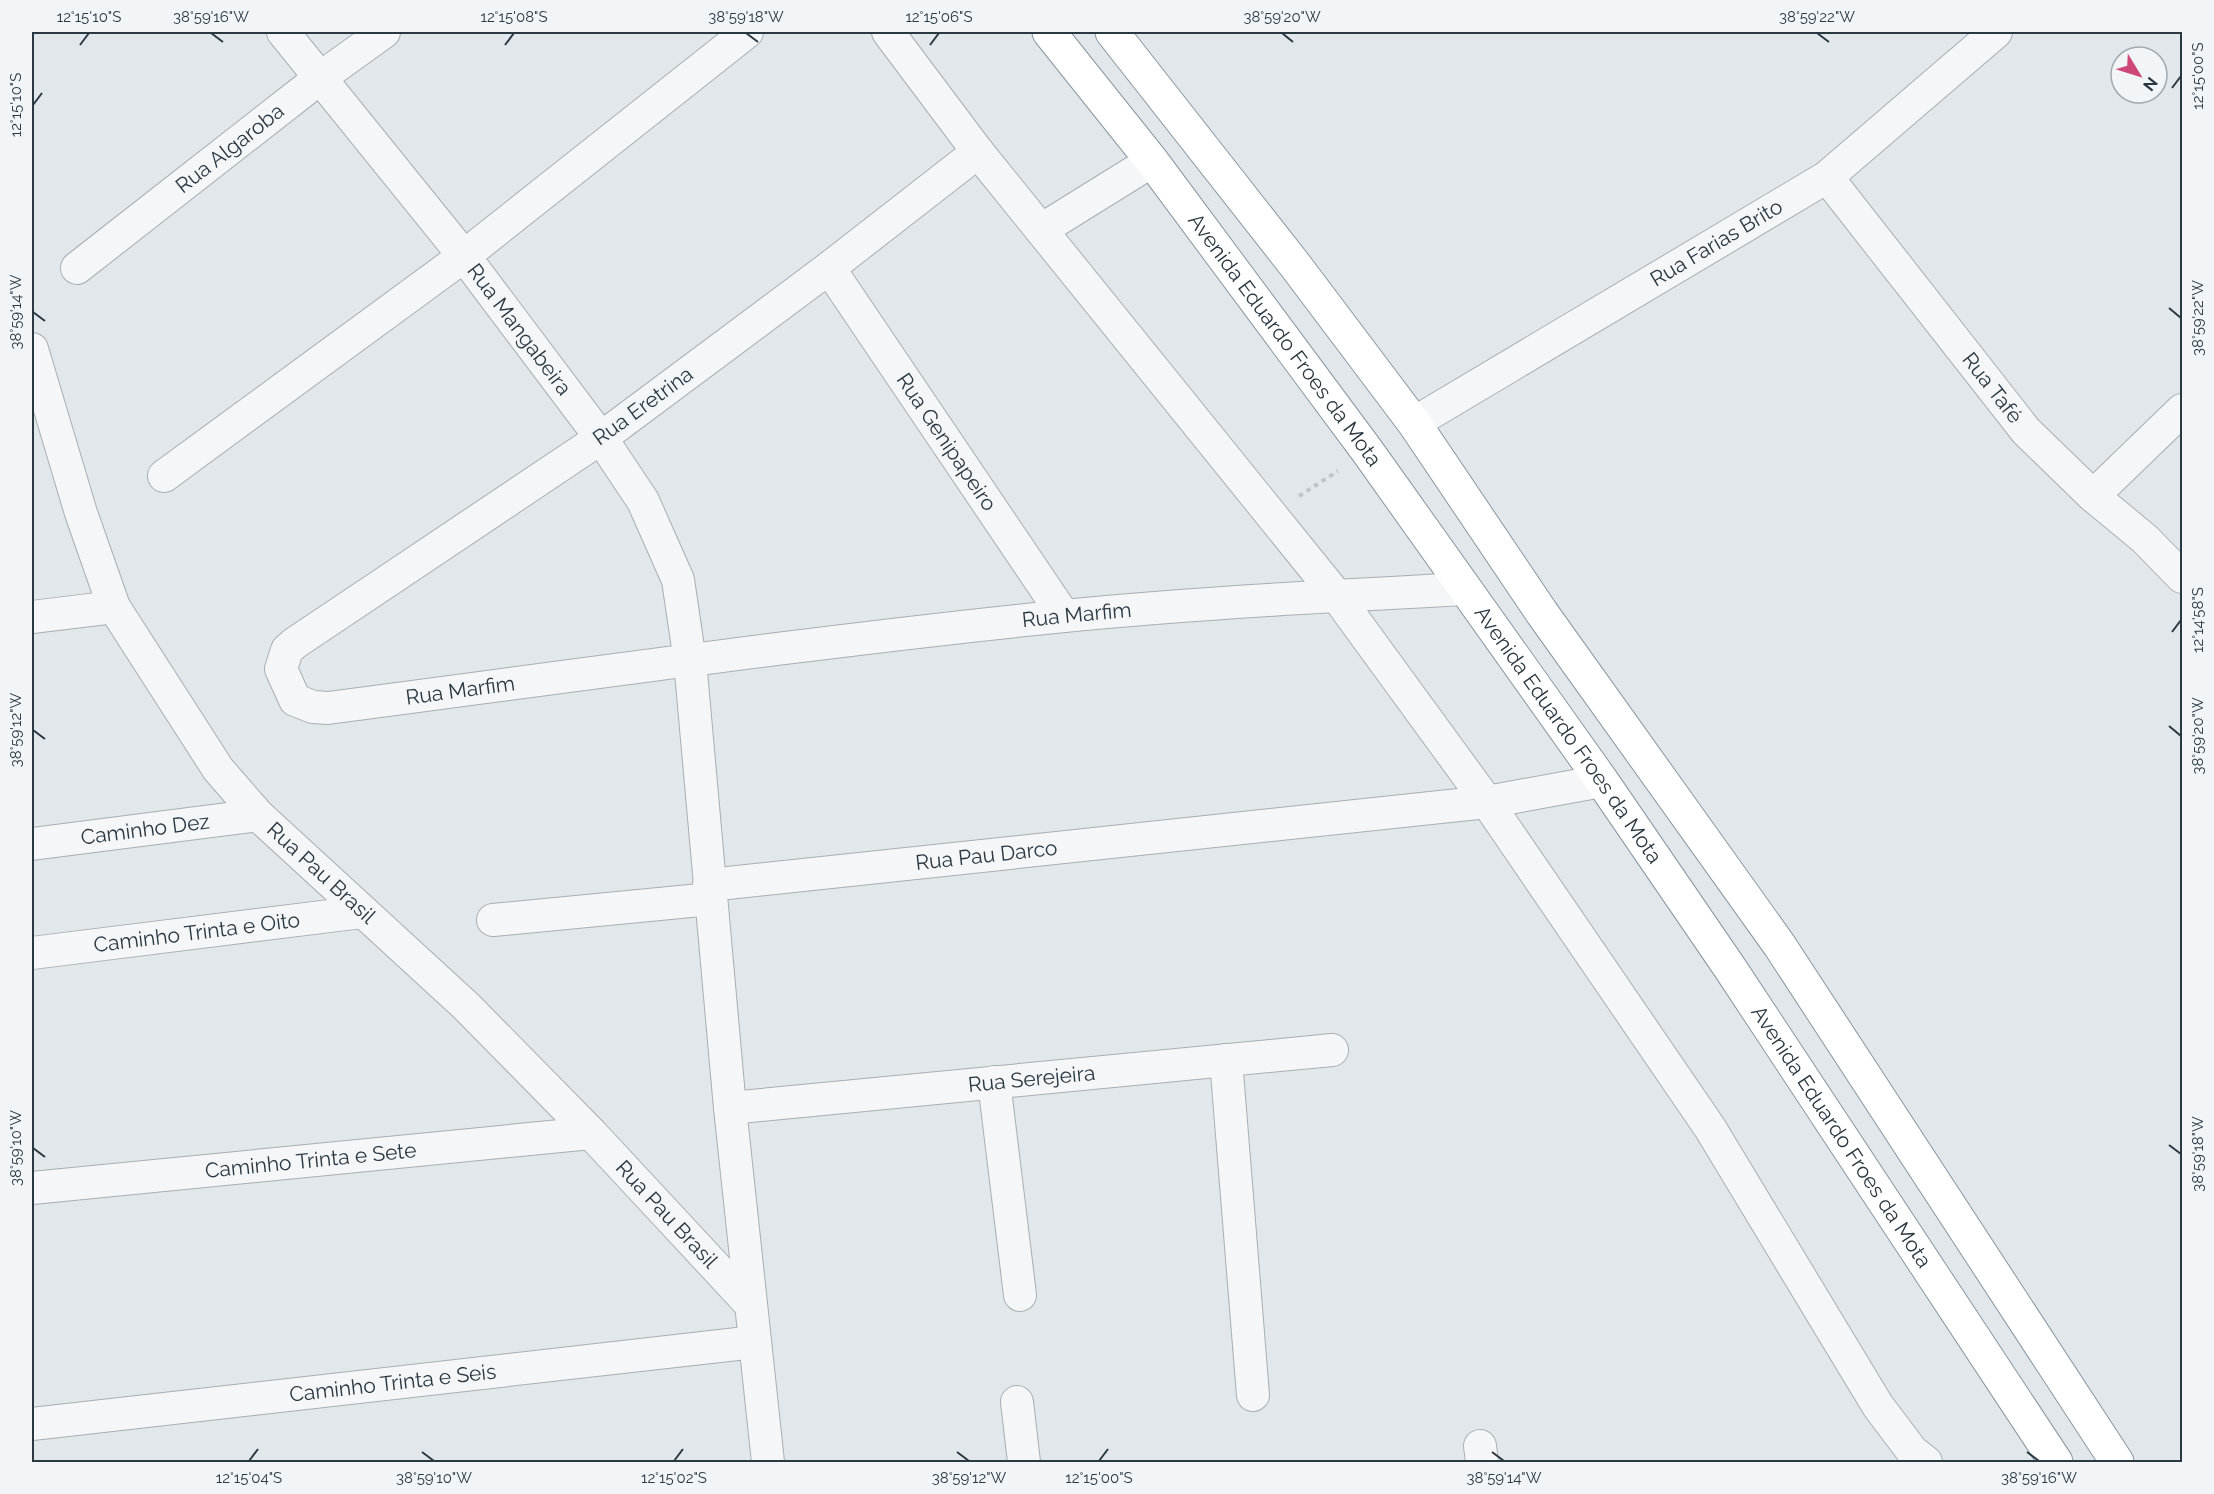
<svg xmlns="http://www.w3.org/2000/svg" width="2214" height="1494" viewBox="0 0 2214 1494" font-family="Raleway,sans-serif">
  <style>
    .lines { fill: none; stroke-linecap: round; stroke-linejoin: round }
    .street-casing { stroke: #a6afb4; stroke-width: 34 }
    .highway-casing { stroke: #8997a0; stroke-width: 35 }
    .path { stroke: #bfc5c9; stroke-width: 4; stroke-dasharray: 4.5 4.5; stroke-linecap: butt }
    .street { stroke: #f4f6f8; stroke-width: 32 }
    .highway { stroke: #fff; stroke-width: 33 }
    .ticks { fill: none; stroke: #2a3842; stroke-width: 2 }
    .labels { text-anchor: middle; stroke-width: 6; stroke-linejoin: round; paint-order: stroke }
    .street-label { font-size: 21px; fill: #2a3842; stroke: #f1f5f7 }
    .neatline { fill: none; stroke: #2a3842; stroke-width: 2 }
    .ticks-label { font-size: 15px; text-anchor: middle; fill: #2a3842 }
  </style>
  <rect width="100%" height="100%" fill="#e1e7ea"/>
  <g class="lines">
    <defs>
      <g id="street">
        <path id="s1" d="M283 32 464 256 601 438 643 501 678 580 690 661 730 1108 768 1462"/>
        <path d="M888 32 978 152 1336 595 1487 802 1710 1128 1878 1406 1912 1451 1926 1462"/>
        <path id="s2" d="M978 152 829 268 601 438 295 643 287 650 281 669 295 700 313 707 328 708C573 676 818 641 1064 616 1197 603 1331 596 1465 589"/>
        <path id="s3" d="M1827 177 2026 431 2093 496 2145 539 2182 577"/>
        <path d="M1041 230 1152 161"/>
        <path id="s4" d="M77 268 320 78 384 32"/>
        <path id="s5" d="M829 268 1064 616"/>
        <path id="s6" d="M32 349 81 513 114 607 218 769 258 815 466 1006 591 1133 751 1305"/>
        <path id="s7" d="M1414 423 1827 177 1996 32"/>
        <path d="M164 476 464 256 747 32"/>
        <path d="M2093 496 2182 410"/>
        <path d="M32 617 114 607"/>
        <path id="s8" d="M32 844 258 815"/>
        <path id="s9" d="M709 885 1487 802 1602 781"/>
        <path d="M493 920 711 899"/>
        <path id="s10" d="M32 953 362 912"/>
        <path d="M1226 1060 1253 1395"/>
        <path d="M994 1082 1020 1295"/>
        <path id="s11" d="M730 1108 1332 1050"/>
        <path id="s12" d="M32 1188 591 1133"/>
        <path d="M1017 1402 1024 1462"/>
        <path id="s13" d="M32 1424 755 1342"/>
        <path d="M1480 1446 1482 1462"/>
      </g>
      <g id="highway">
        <path id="s14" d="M1049 32 1152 161 1368 452 1602 781 1730 968 2056 1462"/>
        <path d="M1112 32 1295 265 1414 423 1542 613 1780 946 2117 1462"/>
      </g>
    </defs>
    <use href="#street" class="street-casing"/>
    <use href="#highway" class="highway-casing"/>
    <path class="path" d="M1299 496 1338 471"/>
    <use href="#street" class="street"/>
    <use href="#highway" class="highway"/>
  </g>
  <path class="ticks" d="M211 33 223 42M746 33 758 42M1282 33 1293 42M1817 33 1829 42M80 45 89 33M505 45 514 33M930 45 939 33M2172 88 2181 76M33 105 42 93M2169 308 2181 318M33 312 45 321M2172 632 2181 620M2169 726 2181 736M33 730 45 739M2169 1145 2181 1154M33 1148 45 1157M422 1452 434 1461M957 1452 969 1461M1492 1452 1504 1461M2027 1452 2039 1461M249 1461 258 1449M674 1461 683 1449M1099 1461 1108 1449"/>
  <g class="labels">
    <g class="street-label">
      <text dy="7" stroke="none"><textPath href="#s4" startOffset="194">Rua Algaroba</textPath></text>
      <text dy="7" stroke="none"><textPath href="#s7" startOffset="352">Rua Farias Brito</textPath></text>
      <text dy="7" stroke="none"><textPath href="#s1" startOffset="380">Rua Mangabeira</textPath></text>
      <text dy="7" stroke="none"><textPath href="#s14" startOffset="388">Avenida Eduardo Froes da Mota</textPath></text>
      <text dy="7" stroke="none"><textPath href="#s3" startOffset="268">Rua Tafé</textPath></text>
      <text transform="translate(643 406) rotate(-36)" y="7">Rua Eretrina</text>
      <text dy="7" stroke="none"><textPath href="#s5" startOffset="210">Rua Genipapeiro</textPath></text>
      <text dy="7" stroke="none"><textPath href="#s2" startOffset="1695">Rua Marfim</textPath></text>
      <text dy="7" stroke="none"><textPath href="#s2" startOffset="1074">Rua Marfim</textPath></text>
      <text dy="7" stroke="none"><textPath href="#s14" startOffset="874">Avenida Eduardo Froes da Mota</textPath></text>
      <text dy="7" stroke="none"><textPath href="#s8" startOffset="114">Caminho Dez</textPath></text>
      <text dy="7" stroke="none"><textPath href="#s9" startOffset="279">Rua Pau Darco</textPath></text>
      <text dy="7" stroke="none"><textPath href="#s6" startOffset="610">Rua Pau Brasil</textPath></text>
      <text dy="7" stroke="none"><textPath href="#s10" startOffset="166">Caminho Trinta e Oito</textPath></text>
      <text dy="7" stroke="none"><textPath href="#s11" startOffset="303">Rua Serejeira</textPath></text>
      <text dy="7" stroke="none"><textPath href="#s14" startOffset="1360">Avenida Eduardo Froes da Mota</textPath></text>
      <text dy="7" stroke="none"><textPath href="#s12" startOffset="280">Caminho Trinta e Sete</textPath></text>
      <text dy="7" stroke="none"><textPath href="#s6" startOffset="1096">Rua Pau Brasil</textPath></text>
      <text dy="7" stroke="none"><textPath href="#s13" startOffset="363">Caminho Trinta e Seis</textPath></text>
    </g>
  </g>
  <rect width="2214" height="1494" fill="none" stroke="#f1f5f7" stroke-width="66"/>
  <g transform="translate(2139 75) rotate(128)"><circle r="28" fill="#f1f5f7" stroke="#a1a9af" stroke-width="1.5"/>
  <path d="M0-4.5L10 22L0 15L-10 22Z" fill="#cd4879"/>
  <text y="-9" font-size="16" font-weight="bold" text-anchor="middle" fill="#2a3842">N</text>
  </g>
  <rect x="33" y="33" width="2148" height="1428" class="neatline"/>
  <g class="ticks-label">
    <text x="89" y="22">12°15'10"S</text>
    <text x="211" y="22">38°59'16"W</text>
    <text x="514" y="22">12°15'08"S</text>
    <text x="746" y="22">38°59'18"W</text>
    <text x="939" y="22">12°15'06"S</text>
    <text x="1282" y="22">38°59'20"W</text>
    <text x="1817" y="22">38°59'22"W</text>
    <text transform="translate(2198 76) rotate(-90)" y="5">12°15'00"S</text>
    <text transform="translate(16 105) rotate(-90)" y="5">12°15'10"S</text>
    <text transform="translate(16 312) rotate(-90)" y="5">38°59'14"W</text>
    <text transform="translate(2198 318) rotate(-90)" y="5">38°59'22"W</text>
    <text transform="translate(2198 620) rotate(-90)" y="5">12°14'58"S</text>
    <text transform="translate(16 730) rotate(-90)" y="5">38°59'12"W</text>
    <text transform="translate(2198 736) rotate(-90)" y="5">38°59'20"W</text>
    <text transform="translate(16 1148) rotate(-90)" y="5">38°59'10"W</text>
    <text transform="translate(2198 1154) rotate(-90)" y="5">38°59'18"W</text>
    <text x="249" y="1483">12°15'04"S</text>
    <text x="434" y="1483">38°59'10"W</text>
    <text x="674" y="1483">12°15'02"S</text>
    <text x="969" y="1483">38°59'12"W</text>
    <text x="1099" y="1483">12°15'00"S</text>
    <text x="1504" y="1483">38°59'14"W</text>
    <text x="2039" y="1483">38°59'16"W</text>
  </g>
</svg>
